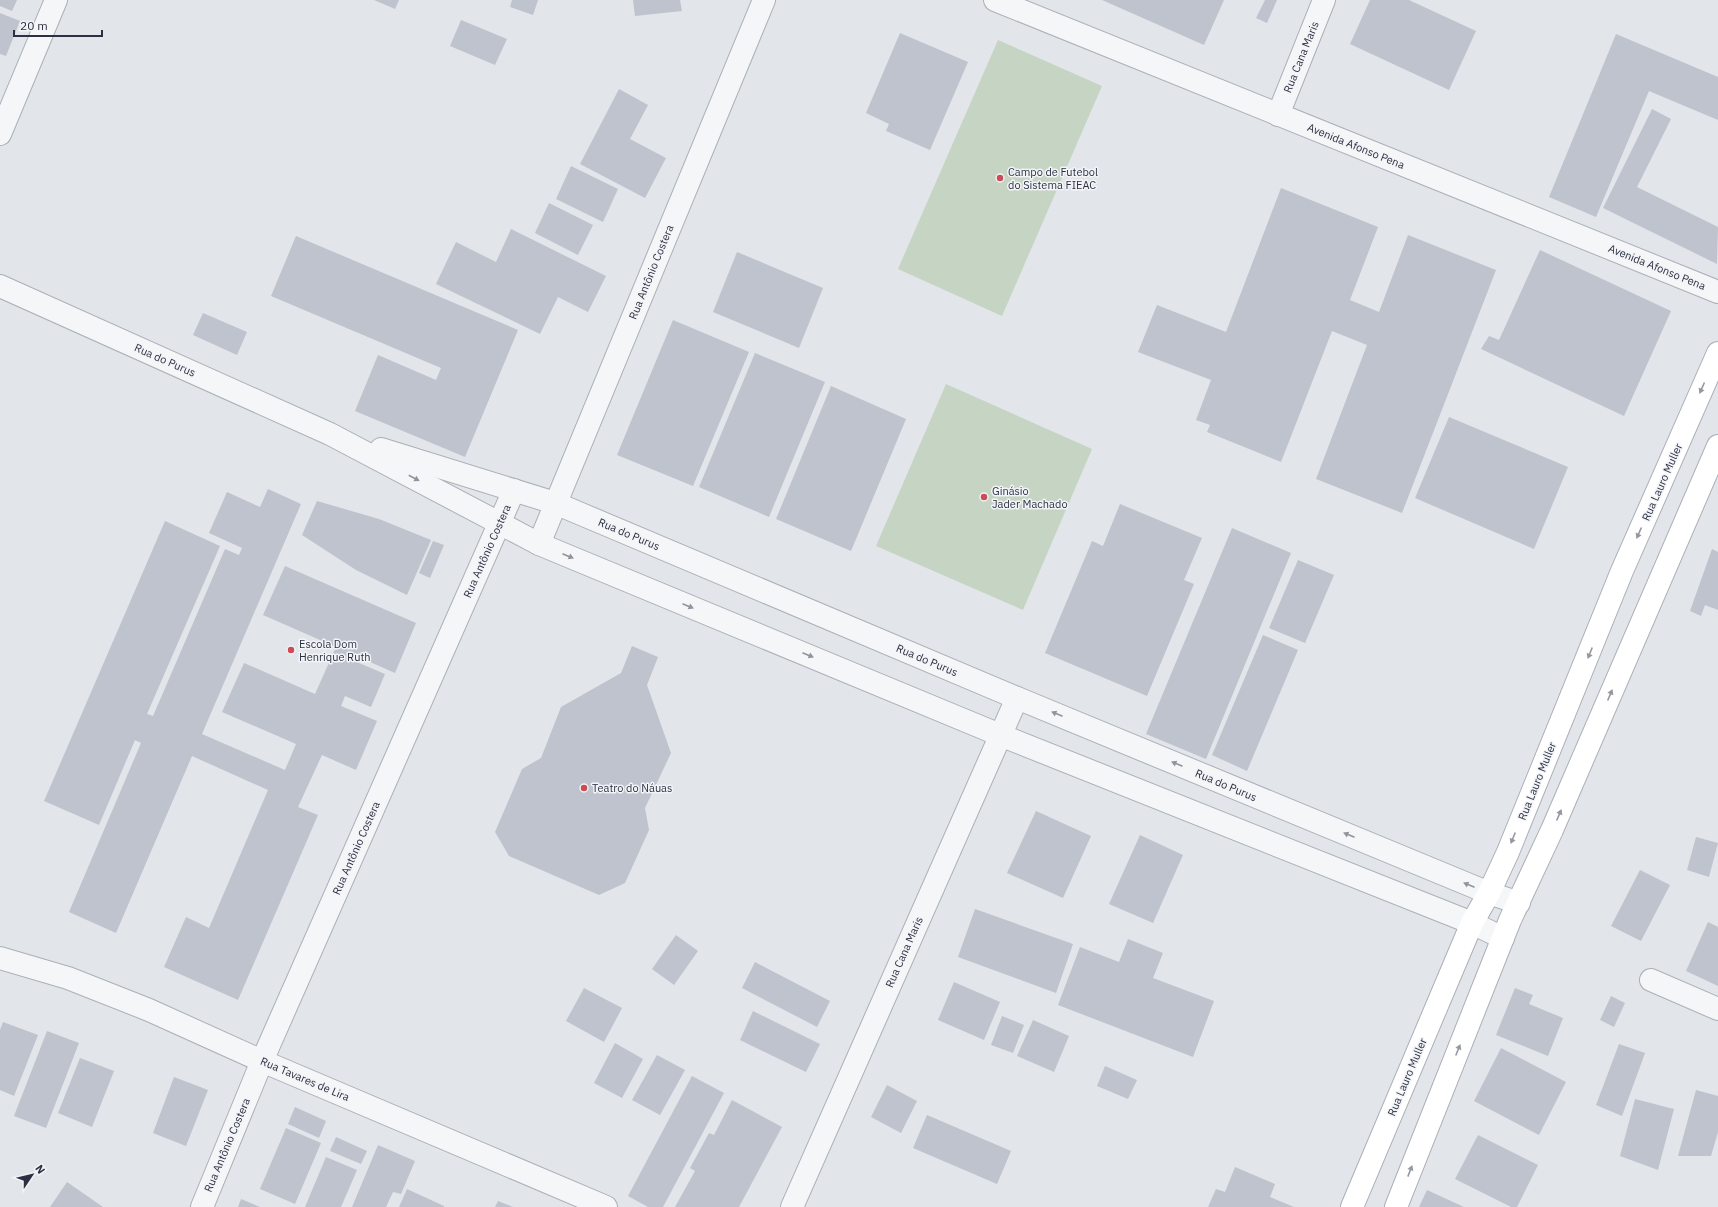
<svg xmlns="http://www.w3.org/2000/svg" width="1718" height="1207" viewBox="0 0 1718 1207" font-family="'IBM Plex Sans',sans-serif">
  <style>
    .green { fill: #c6d4c3 }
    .building { fill: #bfc3cd }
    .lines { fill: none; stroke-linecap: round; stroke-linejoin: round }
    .street-casing { stroke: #abafb7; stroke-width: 24 }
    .secondary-casing { stroke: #abafb7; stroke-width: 24 }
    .street { stroke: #f5f6f8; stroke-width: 22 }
    .secondary { stroke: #fff; stroke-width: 22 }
    .oneway { fill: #9598a0 }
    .oneway2 { fill: #90949c }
    .poi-dot { fill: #ca4c56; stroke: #f2f4f7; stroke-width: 1.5 }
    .labels { text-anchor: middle; stroke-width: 3; stroke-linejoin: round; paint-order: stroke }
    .street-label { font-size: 11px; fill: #2b3141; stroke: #f2f4f7 }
    .poi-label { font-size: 11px; fill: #2b3141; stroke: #f2f4f7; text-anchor: start }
  </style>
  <rect width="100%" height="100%" fill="#e2e5ea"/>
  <g class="green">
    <path d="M998 40 1102 86 1002 316 898 269Z"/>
    <path d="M946 384 1092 449 1023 610 876 546Z"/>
  </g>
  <g class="building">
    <path d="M0 0H17L12 11 0 6Z"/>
    <path d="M374 0H399L395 9Z"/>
    <path d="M512 0H538L533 15 510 7Z"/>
    <path d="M633 0H680L682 11 635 16Z"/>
    <path d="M1102 0H1224L1204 45Z"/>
    <path d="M1265 0H1277L1267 23 1256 18Z"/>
    <path d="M1370 0H1409L1476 31 1449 90 1350 44Z"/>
    <path d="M0 13 20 21 6 56 0 54Z"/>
    <path d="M461 20 507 39 495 65 450 46Z"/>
    <path d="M900 33 968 62 930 150 886 131 889 124 866 113Z"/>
    <path d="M1616 34 1718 77V120L1649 91 1596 217 1549 197Z"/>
    <path d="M619 89 648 105 630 139 666 158 645 198 580 164Z"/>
    <path d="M1652 109 1671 119 1637 187 1718 227 1717 264 1603 208Z"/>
    <path d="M571 166 618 189 603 222 556 199Z"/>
    <path d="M1281 188 1378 227 1350 300 1379 312 1408 235 1496 270 1402 513 1316 479 1367 345 1332 331 1281 462 1207 432 1210 425 1196 420 1211 380 1138 352 1157 305 1226 332Z"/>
    <path d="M549 203 593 225 578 255 535 233Z"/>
    <path d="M511 229 606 276 588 312 558 297 540 334 436 284 456 242 496 262Z"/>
    <path d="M296 236 518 330 465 457 355 411 378 355 436 380 441 368 271 296Z"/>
    <path d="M1540 250 1671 311 1624 416 1481 349 1489 336 1499 340Z"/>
    <path d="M737 252 823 288 799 348 713 312Z"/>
    <path d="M203 313 247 332 237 355 193 335Z"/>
    <path d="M673 320 749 352 693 486 617 455Z"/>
    <path d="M755 353 825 382 769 517 699 487Z"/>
    <path d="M831 386 906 419 851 551 776 519Z"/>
    <path d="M1449 417 1568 467 1534 549 1415 498Z"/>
    <path d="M268 489 301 504 202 734 285 770 296 744 222 712 244 663 315 694 336 647 263 615 285 566 416 623 395 673 361 658 359 663 385 674 371 707 345 696 341 706 377 721 356 770 322 755 298 807 318 815 238 1000 164 967 186 917 209 928 268 790 192 756 116 933 69 912 141 743 135 740 99 825 44 801 165 521 220 546 147 714 153 716 225 549 239 555 242 548 209 533 227 492 260 507Z"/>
    <path d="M317 501 379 519 431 540 407 595 356 570 302 535Z"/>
    <path d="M1120 504 1202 538 1184 580 1194 584 1147 696 1045 653 1092 541 1103 546Z"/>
    <path d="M1232 528 1291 553 1206 759 1146 734Z"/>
    <path d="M433 541 444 545 430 578 419 573Z"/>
    <path d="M1712 549 1718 552V610L1705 605 1701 616 1690 611Z"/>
    <path d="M1298 560 1334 575 1305 643 1269 628Z"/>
    <path d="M1263 635 1298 650 1247 771 1212 755Z"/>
    <path d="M632 646 658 657 647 685 671 753 645 808 649 830 625 883 599 895 509 856 495 832 522 769 541 758 561 707 621 673Z"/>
    <path d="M1036 811 1091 836 1063 898 1007 873Z"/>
    <path d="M1140 835 1183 855 1153 923 1109 904Z"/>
    <path d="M1696 837 1718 843 1709 877 1687 870Z"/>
    <path d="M1640 870 1670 885 1641 941 1611 926Z"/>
    <path d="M975 909 1073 944 1056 993 958 957Z"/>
    <path d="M1708 922 1718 927V986L1686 971Z"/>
    <path d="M676 935 698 951 674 985 652 969Z"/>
    <path d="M1128 939 1163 953 1153 978 1214 1001 1193 1057 1058 1005 1080 947 1119 962Z"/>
    <path d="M755 962 830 1001 817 1027 742 988Z"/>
    <path d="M954 982 1000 1002 984 1040 938 1020Z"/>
    <path d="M584 988 622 1008 604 1042 566 1021Z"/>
    <path d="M1515 988 1533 995 1529 1004 1563 1018 1548 1056 1496 1035Z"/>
    <path d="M1611 996 1625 1003 1614 1027 1600 1020Z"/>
    <path d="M753 1011 820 1044 806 1072 740 1040Z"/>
    <path d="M1002 1016 1024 1025 1013 1053 991 1045Z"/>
    <path d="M1033 1020 1069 1036 1054 1072 1017 1056Z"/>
    <path d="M3 1022 38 1035 14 1096 0 1090V1030Z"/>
    <path d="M47 1031 79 1043 46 1128 14 1116Z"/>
    <path d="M615 1043 643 1059 622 1098 594 1083Z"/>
    <path d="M1619 1044 1645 1053 1622 1116 1596 1105Z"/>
    <path d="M1501 1048 1566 1082 1539 1135 1474 1101Z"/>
    <path d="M657 1055 685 1070 660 1115 632 1100Z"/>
    <path d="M80 1058 114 1071 92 1127 58 1113Z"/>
    <path d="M1105 1066 1137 1080 1128 1099 1097 1086Z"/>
    <path d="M692 1076 724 1093 663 1207H648L628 1196Z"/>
    <path d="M174 1077 208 1090 186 1146 153 1133Z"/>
    <path d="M887 1085 917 1101 901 1133 871 1117Z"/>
    <path d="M1696 1090 1718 1096V1132L1711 1156H1678Z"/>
    <path d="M1635 1099 1674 1109 1658 1170 1620 1156Z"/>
    <path d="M732 1100 782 1127 739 1207H675L695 1171 690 1168 709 1133 714 1135Z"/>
    <path d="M295 1107 326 1121 319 1138 288 1124Z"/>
    <path d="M927 1115 1011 1151 997 1184 913 1148Z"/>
    <path d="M286 1128 321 1143 295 1204 260 1189Z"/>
    <path d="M1478 1135 1538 1165 1517 1207H1511L1455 1179Z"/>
    <path d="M336 1137 367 1151 361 1164 330 1151Z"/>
    <path d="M378 1145 415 1161 401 1194 393 1192 386 1207H352Z"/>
    <path d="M326 1157 357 1170 341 1207H305Z"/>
    <path d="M1235 1167 1275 1184 1270 1197 1294 1207H1208L1216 1189 1225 1192Z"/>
    <path d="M67 1182 103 1207H50Z"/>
    <path d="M407 1189 444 1206V1207H399Z"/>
    <path d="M1427 1190 1464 1207H1419Z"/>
    <path d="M241 1199 260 1207H238Z"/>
    <path d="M498 1201 513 1207H495Z"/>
  </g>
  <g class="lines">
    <defs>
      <g id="street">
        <path d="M995 0 1718 292"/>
        <path d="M1278 115 1324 0"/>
        <path d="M0 134 56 0"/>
        <path d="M0 286 330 434 539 544 1000 735 1472 923 1503 938"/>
        <path d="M381 449 555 503 1017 698 1489 893 1519 903"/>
        <path d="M539 544 764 0"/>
        <path d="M0 958 68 978 149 1010 262 1061 606 1207"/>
        <path d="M1651 980 1718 1009"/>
        <path d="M202 1207 262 1061 514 490"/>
        <path d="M792 1207 1017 698"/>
      </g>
      <g id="secondary">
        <path d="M1352 1207 1472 923 1489 893 1508 852 1622 571 1718 353"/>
        <path d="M1396 1207 1510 920 1552 830 1718 446"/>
      </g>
    </defs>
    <use href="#street" class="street-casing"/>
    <use href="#secondary" class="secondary-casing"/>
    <use href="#street" class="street"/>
    <use href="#secondary" class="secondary"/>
  </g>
  <defs><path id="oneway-solid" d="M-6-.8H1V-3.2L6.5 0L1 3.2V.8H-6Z"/></defs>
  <g class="oneway">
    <use href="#oneway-solid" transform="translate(1702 388) rotate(114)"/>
    <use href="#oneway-solid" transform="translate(1639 533) rotate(114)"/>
    <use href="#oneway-solid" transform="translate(1590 653) rotate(112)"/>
    <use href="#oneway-solid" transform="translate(1610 695) rotate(-67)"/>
    <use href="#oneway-solid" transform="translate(1559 815) rotate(-67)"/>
    <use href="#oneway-solid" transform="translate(1513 838) rotate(112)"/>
    <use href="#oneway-solid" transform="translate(1458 1050) rotate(-68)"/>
    <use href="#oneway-solid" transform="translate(1410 1171) rotate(-69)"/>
  </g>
  <g class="oneway2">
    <use href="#oneway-solid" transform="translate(414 478) rotate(28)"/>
    <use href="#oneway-solid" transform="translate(568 556) rotate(23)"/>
    <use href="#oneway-solid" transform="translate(688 606) rotate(23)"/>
    <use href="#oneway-solid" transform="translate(808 655) rotate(23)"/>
    <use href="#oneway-solid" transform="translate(1057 714) rotate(-157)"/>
    <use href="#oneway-solid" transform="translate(1177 764) rotate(-157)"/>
    <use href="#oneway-solid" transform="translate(1349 835) rotate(-157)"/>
    <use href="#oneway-solid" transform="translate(1469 885) rotate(-157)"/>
  </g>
  <g class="poi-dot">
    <circle cx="1000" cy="178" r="4"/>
    <circle cx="984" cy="497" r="4"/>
    <circle cx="291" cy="650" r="4"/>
    <circle cx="584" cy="788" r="4"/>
  </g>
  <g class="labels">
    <g class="street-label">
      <text transform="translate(1301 57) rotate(-68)" y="4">Rua Cana Maris</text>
      <text transform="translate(1356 146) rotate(22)" y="4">Avenida Afonso Pena</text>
      <text transform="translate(1657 267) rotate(22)" y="4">Avenida Afonso Pena</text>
      <text transform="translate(651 272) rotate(-68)" y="4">Rua Antônio Costera</text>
      <text transform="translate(165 360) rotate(24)" y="4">Rua do Purus</text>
      <text transform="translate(1662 482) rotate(-66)" y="4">Rua Lauro Muller</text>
      <text transform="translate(629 534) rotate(23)" y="4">Rua do Purus</text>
      <text transform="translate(487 551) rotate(-66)" y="4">Rua Antônio Costera</text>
      <text transform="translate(927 660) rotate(23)" y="4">Rua do Purus</text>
      <text transform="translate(1537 781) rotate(-68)" y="4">Rua Lauro Muller</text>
      <text transform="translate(1226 785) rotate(23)" y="4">Rua do Purus</text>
      <text transform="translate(356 848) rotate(-66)" y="4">Rua Antônio Costera</text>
      <text transform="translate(904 952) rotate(-66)" y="4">Rua Cana Maris</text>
      <text transform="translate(1407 1077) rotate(-67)" y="4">Rua Lauro Muller</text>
      <text transform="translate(305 1079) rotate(23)" y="4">Rua Tavares de Lira</text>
      <text transform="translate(227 1145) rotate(-67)" y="4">Rua Antônio Costera</text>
    </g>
    <g class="poi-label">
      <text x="1008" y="176">Campo de Futebol<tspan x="1008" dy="13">do Sistema FIEAC</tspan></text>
      <text x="992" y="495">Ginásio<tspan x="992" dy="13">Jader Machado</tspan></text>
      <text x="299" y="648">Escola Dom<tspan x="299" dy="13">Henrique Ruth</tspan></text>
      <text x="592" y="792">Teatro do Náuas</text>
    </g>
  </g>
  <g transform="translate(32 1175) rotate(55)" stroke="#f2f4f7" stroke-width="3" paint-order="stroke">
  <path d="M0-3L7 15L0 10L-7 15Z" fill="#2b3141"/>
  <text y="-6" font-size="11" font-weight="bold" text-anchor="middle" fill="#2b3141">N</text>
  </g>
  <path d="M14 30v6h88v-6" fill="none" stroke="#2b3141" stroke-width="2"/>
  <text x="20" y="30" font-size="12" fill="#2b3141" stroke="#f2f4f7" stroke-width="3" paint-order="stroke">20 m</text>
</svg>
